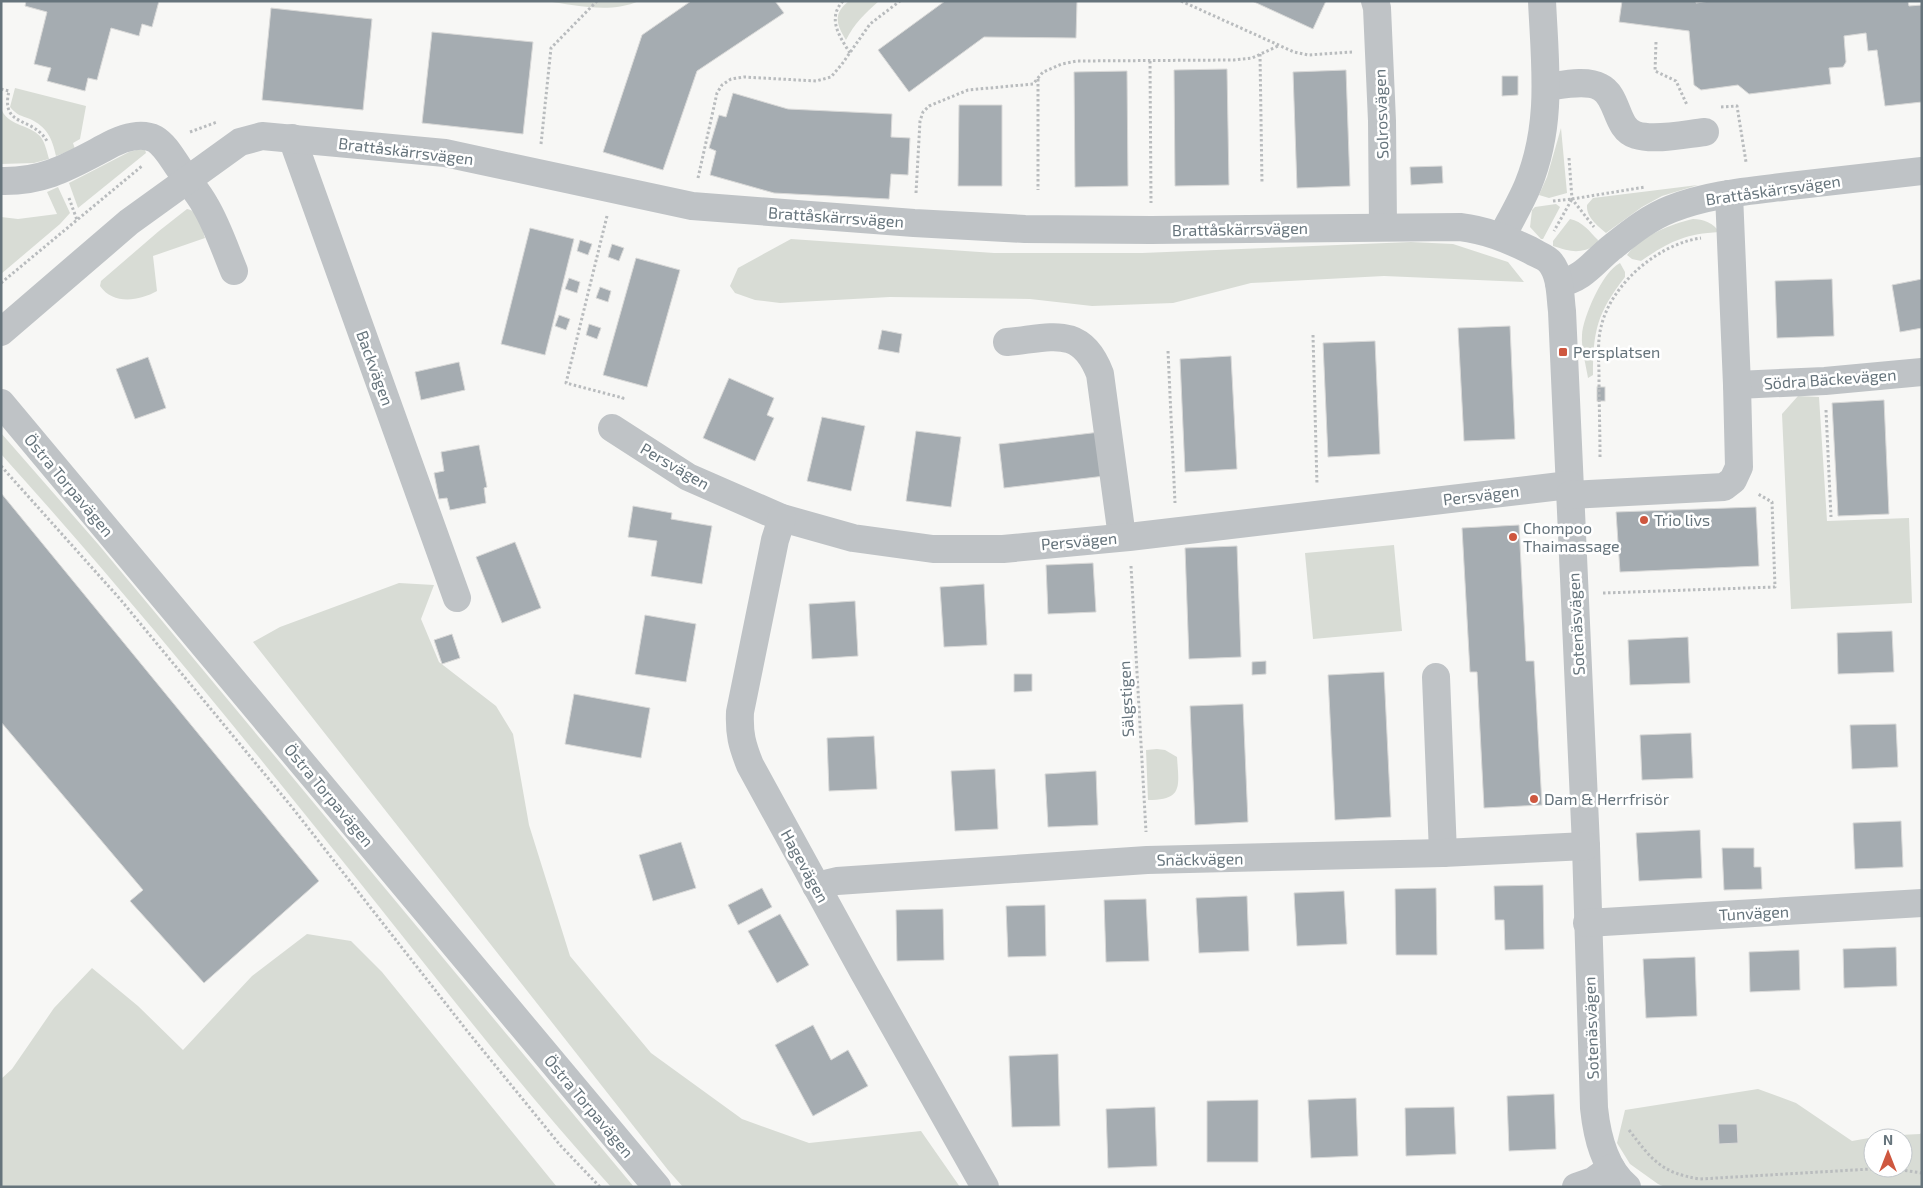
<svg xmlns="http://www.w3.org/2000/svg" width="1923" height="1188" viewBox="0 0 1923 1188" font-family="'Exo 2',sans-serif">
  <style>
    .green { fill: #d8dcd5; fill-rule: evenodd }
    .building { fill: #a5acb1; stroke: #d9d9d8 }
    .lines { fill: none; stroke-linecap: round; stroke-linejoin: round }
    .path { stroke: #b9bcbe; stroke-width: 3; stroke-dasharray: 2.5 2.5; stroke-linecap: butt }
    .minor { stroke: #bfc3c6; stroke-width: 28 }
    .poi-dot { fill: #ce573f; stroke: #fff; stroke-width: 2 }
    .labels { text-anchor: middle; stroke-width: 5; stroke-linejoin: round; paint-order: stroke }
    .street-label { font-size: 16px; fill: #66747c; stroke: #fff }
    .poi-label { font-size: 16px; fill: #66747c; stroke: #fff; text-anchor: start }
  </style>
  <rect width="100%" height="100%" fill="#f7f7f5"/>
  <g class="green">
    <path d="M545 1H639C610 14 575 5 545 1Z"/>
    <path d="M849 1H879C865 13 854 24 846 40 837 25 832 14 849 1Z"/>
    <path d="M15 88 86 106 80 139 73 143 75 149 56 156C52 138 47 127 30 119 20 115 18 116 10 107Z"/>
    <path d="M1 108C7 126 28 124 40 136 45 142 47 152 49 159L34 163 1 164Z"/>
    <path d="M1561 128 1567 193 1549 198 1539 195 1547 177Z"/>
    <path d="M140 149 145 150 146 153 78 208 69 183 129 152Z"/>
    <path d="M1698 185 1662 196 1642 207 1606 233C1597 225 1586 217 1587 205L1593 198Z"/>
    <path d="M58 187 70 213 60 224 1 274V217L18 219 57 214 47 192Z"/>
    <path d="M1556 204 1560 207 1543 239H1541L1530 227 1532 210 1535 207Z"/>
    <path d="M187 209C199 211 202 227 205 238L153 256 157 291C139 301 113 305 100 286L101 281 159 231Z"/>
    <path d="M1570 219C1582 221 1590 232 1598 240L1597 245C1580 254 1571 252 1553 246V241Z"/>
    <path d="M1693 219C1703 219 1714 223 1719 232 1684 234 1669 242 1641 261L1632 259 1627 255C1641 236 1671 224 1693 219Z"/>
    <path d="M791 239 994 253H1142L1411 242 1453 244 1508 262 1524 282 1384 276 1251 283 1173 303 1092 306 1030 299 890 297 780 303 755 300 735 293 730 286 738 268Z"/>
    <path d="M1620 263 1625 272V277C1597 313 1593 331 1593 375L1588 378C1586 365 1581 348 1582 335 1583 317 1603 271 1620 263Z"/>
    <path d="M1798 396 1819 397 1827 521 1909 518 1912 603 1791 609 1782 414Z"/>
    <path d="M1 433 98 544 634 1187H611C518 1085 435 976 349 869 236 728 122 588 1 454Z"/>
    <path d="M1394 545 1402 631 1313 639 1305 553Z"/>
    <path d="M399 583 434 585 421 619 439 662 496 706 513 734 529 825 570 956 651 1053 742 1119 809 1143 921 1131 960 1187H683L668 1170 253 642 280 627Z"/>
    <path d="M1157 749 1165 750 1177 757C1179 787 1183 800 1148 800L1146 750Z"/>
    <path d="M307 934 351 941 382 972 557 1187H1V1079L12 1069 54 1008 92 968 138 1006 183 1050 252 976Z"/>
    <path d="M1758 1089 1796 1103 1852 1141 1880 1136 1920 1134 1922 1132V1187H1665L1658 1184 1630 1164 1617 1143 1625 1110ZM1873 1138H1903V1168H1873Z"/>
  </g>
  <g class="building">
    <path d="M26 1H159L152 27 142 24 139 36 111 28 97 80 88 78 85 91 47 81 51 68 34 64 47 12 25 6Z"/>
    <path d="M691 1H775L784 13 697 71 663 170 603 152 642 35Z"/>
    <path d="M945 1H1077L1076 38 984 37 909 92 878 50Z"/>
    <path d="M1252 1H1326L1313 29Z"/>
    <path d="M1622 1H1696V3L1710 1H1908L1909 6 1922 5V102L1885 106 1877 50 1868 51 1866 33 1844 36 1846 62 1843 67 1829 68 1831 84 1749 94 1738 85 1701 90 1694 85 1689 31 1619 22Z"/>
    <path d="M271 8 372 19 363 110 262 100Z"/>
    <path d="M432 32 533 42 523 134 422 123Z"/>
    <path d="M1227 69 1229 185 1175 186 1174 70Z"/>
    <path d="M1346 70 1350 186 1297 188 1293 72Z"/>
    <path d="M1127 71 1128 186 1075 187 1074 72Z"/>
    <path d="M1502 76H1518V95L1502 96Z"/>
    <path d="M733 93 788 109 892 114 891 137 910 138 908 175 891 174 889 199 774 193 710 175 716 151 709 148 719 115 726 117Z"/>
    <path d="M959 105H1002V186H958Z"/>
    <path d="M1442 166 1443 183 1411 185 1410 167Z"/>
    <path d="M530 228 574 239 545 355 501 344Z"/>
    <path d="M580 240 592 244 588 255 577 251Z"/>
    <path d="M612 244 624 248 619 261 608 257Z"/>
    <path d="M636 258 680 270 647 387 603 375Z"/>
    <path d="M569 278 580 282 577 293 565 289Z"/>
    <path d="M1832 279 1834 336 1777 338 1775 281Z"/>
    <path d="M1922 279V328L1900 332 1892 285Z"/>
    <path d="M600 287 611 291 608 302 596 298Z"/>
    <path d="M559 315 570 319 566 330 555 326Z"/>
    <path d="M589 324 601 328 597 339 586 335Z"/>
    <path d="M1510 326 1515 439 1464 441 1458 328Z"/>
    <path d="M882 330 902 334 899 353 878 349Z"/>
    <path d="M1375 341 1380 454 1328 457 1323 343Z"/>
    <path d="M1231 356 1237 469 1185 472 1180 359Z"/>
    <path d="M148 357 166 408 135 419 116 369Z"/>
    <path d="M459 362 465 390 421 400 415 372Z"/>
    <path d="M729 378 774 398 767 415 774 418 755 461 703 438Z"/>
    <rect x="1597" y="387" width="8" height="14"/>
    <path d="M1884 400 1889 514 1838 516 1832 403Z"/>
    <path d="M822 417 865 426 851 491 807 481Z"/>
    <path d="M916 431 961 437 951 507 906 501Z"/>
    <path d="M1100 432 1105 476 1004 488 999 444Z"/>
    <path d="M479 445 487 487 484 488 486 503 450 510 447 498 439 499 434 473 444 471 441 452Z"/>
    <path d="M1 493 319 881 204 983 130 901 143 890 1 722Z"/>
    <path d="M633 506 672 513 671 519 712 526 702 584 651 576 657 541 628 537Z"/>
    <path d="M1756 507 1759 566 1620 572 1616 512Z"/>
    <path d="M1519 525 1526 661H1534L1542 805 1484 808 1477 672H1470L1462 528Z"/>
    <path d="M515 542 541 608 502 623 476 557Z"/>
    <path d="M1237 546 1241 657 1189 659 1185 548Z"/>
    <path d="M1093 563 1096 612 1048 614 1046 565Z"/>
    <path d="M984 584 987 645 944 647 940 587Z"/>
    <path d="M855 601 858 656 812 659 809 604Z"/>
    <path d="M645 615 696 624 686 682 635 674Z"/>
    <path d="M1892 631 1894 672 1838 674 1837 633Z"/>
    <path d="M452 634 460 658 442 664 434 640Z"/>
    <path d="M1688 637 1690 683 1630 685 1628 640Z"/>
    <path d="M1266 661V674L1252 675V662Z"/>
    <path d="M1384 672 1391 817 1335 820 1328 675Z"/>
    <path d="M1014 674H1032V691L1014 692Z"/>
    <path d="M574 694 650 708 641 758 565 744Z"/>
    <path d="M1243 704 1248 822 1195 825 1190 706Z"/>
    <path d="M1896 724 1898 767 1852 769 1850 725Z"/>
    <path d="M1691 733 1693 778 1642 780 1640 735Z"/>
    <path d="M874 736 877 789 829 791 827 738Z"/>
    <path d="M995 769 998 829 955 831 951 771Z"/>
    <path d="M1096 771 1098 825 1048 827 1045 774Z"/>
    <path d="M1901 821 1903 867 1855 869 1853 823Z"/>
    <path d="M1700 830 1702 878 1639 881 1636 833Z"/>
    <path d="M681 842 696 888 653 901 639 855Z"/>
    <path d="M1722 848H1754V867H1761L1762 889 1724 890Z"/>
    <path d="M1543 885 1544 949 1505 950 1504 920H1495L1494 886Z"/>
    <path d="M762 888 772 907 738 925 728 905Z"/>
    <path d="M1436 888 1437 955H1396L1395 889Z"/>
    <path d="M1344 891 1347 944 1297 946 1294 893Z"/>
    <path d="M1247 896 1249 951 1199 953 1196 898Z"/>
    <path d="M1146 899 1149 961 1106 962 1104 900Z"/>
    <path d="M1045 905 1046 956 1008 957 1006 906Z"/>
    <path d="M943 909 944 960 897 961 896 910Z"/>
    <path d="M780 914 809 965 777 983 748 931Z"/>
    <path d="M1896 947 1897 986 1844 988 1843 949Z"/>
    <path d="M1799 950 1800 990 1750 992 1749 952Z"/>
    <path d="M1695 957 1697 1016 1646 1018 1643 959Z"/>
    <path d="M813 1025 831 1060 848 1050 868 1086 813 1116 775 1045Z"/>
    <path d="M1058 1054 1060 1126 1012 1127 1009 1056Z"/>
    <path d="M1554 1094 1556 1149 1509 1151 1507 1096Z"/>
    <path d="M1356 1098 1358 1156 1311 1158 1308 1100Z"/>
    <path d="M1258 1100V1162H1207V1101Z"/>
    <path d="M1155 1107 1157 1166 1108 1168 1106 1109Z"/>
    <path d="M1454 1107 1456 1154 1406 1156 1405 1108Z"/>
    <path d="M1718 1124H1737L1738 1143 1719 1144Z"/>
  </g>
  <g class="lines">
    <g class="path">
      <path d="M843 1C827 18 839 36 850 53"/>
      <path d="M1181 1 1294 52 1308 55 1352 52"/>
      <path d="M1656 42 1655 71 1676 81 1687 105"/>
      <path d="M1260 54 1262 184"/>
      <path d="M1150 61 1151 203"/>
      <path d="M1038 79V190"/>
      <path d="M1 89 9 91C0 129 34 115 48 143"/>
      <path d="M1721 107 1737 106 1746 162"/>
      <path d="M190 132 217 122"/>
      <path d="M541 144 551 48 597 1"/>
      <path d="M1569 158 1572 199 1594 227"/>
      <path d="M698 178 717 93 722 85 731 79 744 77 816 81 831 77 842 64 870 24 900 1"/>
      <path d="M916 193 920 121 923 112 929 106 968 90 1033 84 1043 72 1062 64 1077 61 1234 60 1252 58 1278 46"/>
      <path d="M69 198 77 220"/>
      <path d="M1572 199 1645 187"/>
      <path d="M1553 201 1572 199 1554 231"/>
      <path d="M607 216 566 383 623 398 622 401"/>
      <path d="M1 283 142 166"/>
      <path d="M1313 335 1317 485"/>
      <path d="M1168 351 1175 503"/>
      <path d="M1826 410 1831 517"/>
      <path d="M1600 457C1600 430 1599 403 1599 377 1599 360 1597 343 1601 327 1611 284 1658 244 1701 238"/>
      <path d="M1 466 120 599 291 806 468 1032 560 1145 600 1187"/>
      <path d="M1131 566 1146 832"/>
      <path d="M1603 593 1775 587 1772 502 1758 494"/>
      <path d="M1629 1130C1652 1160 1661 1173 1700 1179L1888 1168 1922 1173"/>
    </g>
    <g class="minor">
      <path d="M1375 1 1377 8 1382 121 1383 227"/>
      <path d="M1546 87C1562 85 1586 79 1600 87 1619 96 1615 129 1636 135 1654 141 1686 134 1705 132"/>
      <path d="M292 138 457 598"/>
      <path d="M1 181C43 182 68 167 104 148 118 140 139 131 155 139 165 145 172 158 179 168 187 180 198 192 205 205 217 225 225 249 234 271"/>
      <path d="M1502 236C1511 219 1521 202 1528 185 1553 124 1545 65 1542 1"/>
      <path d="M1559 283C1582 280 1594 262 1611 248 1630 233 1648 218 1671 209 1709 194 1750 191 1790 186 1834 181 1878 176 1922 171"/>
      <path d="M1 332 129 222 240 142 262 136 445 153 692 206 914 223 1025 229 1151 230 1460 227C1486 230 1507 239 1530 250 1536 254 1546 257 1550 262 1561 275 1560 296 1562 311L1586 846 1594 1108C1597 1136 1604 1168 1627 1187"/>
      <path d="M1007 342C1051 338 1081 324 1100 374L1122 537"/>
      <path d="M1737 385 1825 381 1922 372"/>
      <path d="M1 403 657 1187"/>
      <path d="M612 428 688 477 782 518 853 538 933 549H1003L1129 537 1569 485"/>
      <path d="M1570 495 1724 487 1733 480 1739 467 1737 385 1729 194"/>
      <path d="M782 518 775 540 740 712C739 734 742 745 750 765L863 971 985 1187"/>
      <path d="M1436 677 1443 853"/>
      <path d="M816 886 837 881 1147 860 1443 853 1586 846"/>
      <path d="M1587 923 1922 903"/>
      <path d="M1576 1187 1593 1181 1611 1168"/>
    </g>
  </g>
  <g class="poi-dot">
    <rect x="1558" y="347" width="10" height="10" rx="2.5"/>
    <circle cx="1644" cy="520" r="5"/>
    <circle cx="1513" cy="537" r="5"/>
    <circle cx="1534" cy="799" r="5"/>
  </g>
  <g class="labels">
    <g class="street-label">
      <text transform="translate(1381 114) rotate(-92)" y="6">Solrosvägen</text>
      <text transform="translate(406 151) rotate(7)" y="6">Brattåskärrsvägen</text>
      <text transform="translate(1773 190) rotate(-8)" y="6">Brattåskärrsvägen</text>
      <text transform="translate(836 217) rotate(4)" y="6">Brattåskärrsvägen</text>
      <text transform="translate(1240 229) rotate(-1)" y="6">Brattåskärrsvägen</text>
      <text transform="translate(375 368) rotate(70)" y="6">Backvägen</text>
      <text transform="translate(1830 379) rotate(-4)" y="6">Södra Bäckevägen</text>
      <text transform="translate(675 466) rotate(30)" y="6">Persvägen</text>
      <text transform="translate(69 485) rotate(50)" y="6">Östra Torpavägen</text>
      <text transform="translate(1481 495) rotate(-7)" y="6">Persvägen</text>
      <text transform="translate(1079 541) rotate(-5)" y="6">Persvägen</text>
      <text transform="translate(1576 624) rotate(-93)" y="6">Sotenäsvägen</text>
      <text transform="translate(1126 699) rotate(-93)" y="6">Sälgstigen</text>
      <text transform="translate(329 795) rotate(50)" y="6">Östra Torpavägen</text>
      <text transform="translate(1200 859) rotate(-1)" y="6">Snäckvägen</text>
      <text transform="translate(805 866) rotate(61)" y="6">Hagevägen</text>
      <text transform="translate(1754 913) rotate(-3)" y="6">Tunvägen</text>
      <text transform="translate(1591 1028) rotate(-92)" y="6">Sotenäsvägen</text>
      <text transform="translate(589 1106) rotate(50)" y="6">Östra Torpavägen</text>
    </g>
    <g class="poi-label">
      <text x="1573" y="358">Persplatsen</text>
      <text x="1654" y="526">Trio livs</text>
      <text x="1523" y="534">Chompoo<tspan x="1523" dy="18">Thaimassage</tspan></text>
      <text x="1544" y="805">Dam &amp; Herrfrisör</text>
    </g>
  </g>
  <rect width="1923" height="1188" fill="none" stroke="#66747c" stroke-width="5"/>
  <g transform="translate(1888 1153)"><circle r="24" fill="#ffffff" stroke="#c2c7cb"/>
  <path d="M0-4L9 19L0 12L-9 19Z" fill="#ce573f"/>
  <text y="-8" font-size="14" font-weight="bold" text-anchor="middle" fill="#66747c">N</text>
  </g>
</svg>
